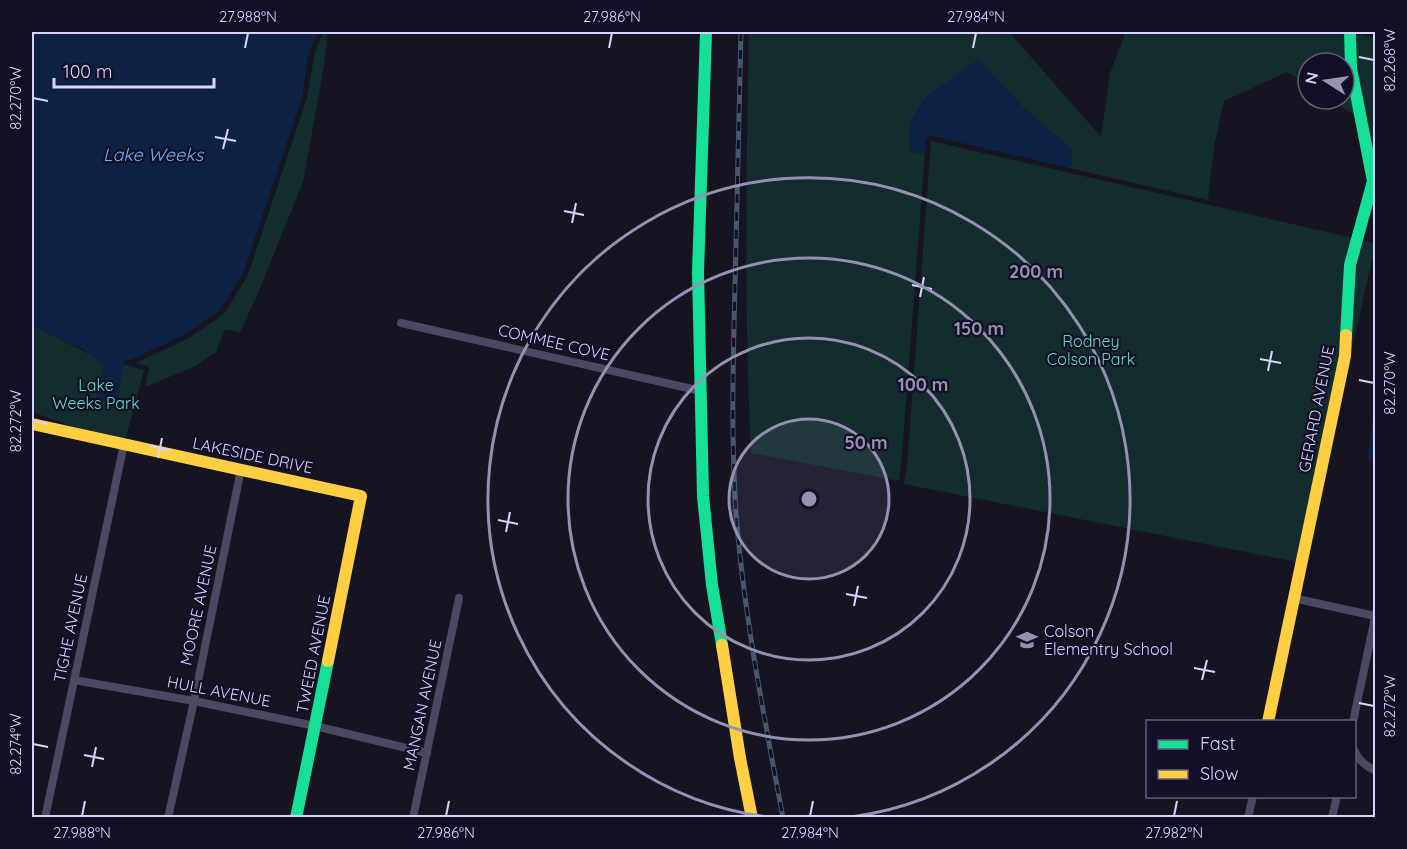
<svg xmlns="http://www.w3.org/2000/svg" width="1407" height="849" viewBox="0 0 1407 849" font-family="Quicksand,sans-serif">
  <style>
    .green { fill: #132c2d }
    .water { fill: #0d2144 }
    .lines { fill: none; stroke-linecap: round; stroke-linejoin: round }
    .street { stroke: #4a4962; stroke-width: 8 }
    .fast { stroke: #16e098; stroke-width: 12 }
    .slow { stroke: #ffcf43; stroke-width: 12 }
    .rail-casing { stroke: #43596b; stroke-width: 5 }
    .rail { stroke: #130f26; stroke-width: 3; stroke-dasharray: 9; stroke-linecap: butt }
    .ticks { fill: none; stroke: #d9d4ff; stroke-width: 2 }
    .ring { fill: none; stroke: #9591b1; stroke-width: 3 }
    .labels { text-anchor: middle; stroke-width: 4.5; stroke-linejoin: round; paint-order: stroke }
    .park-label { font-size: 16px; fill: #5fe0c0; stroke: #130f26 }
    .street-label { font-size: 16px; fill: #d9d4ff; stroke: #130f26 }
    .poi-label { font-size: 16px; fill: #d9d4ff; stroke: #130f26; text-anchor: start }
    .water-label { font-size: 18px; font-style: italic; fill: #62b6ff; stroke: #130f26 }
    .centre { fill: #9591b1; stroke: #130f26; stroke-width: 3 }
    .ring-label { font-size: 18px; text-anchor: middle; font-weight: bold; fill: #9591b1; stroke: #130f26; stroke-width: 4.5; stroke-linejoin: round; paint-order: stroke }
    .neatline { fill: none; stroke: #d9d4ff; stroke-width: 2 }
    .ticks-label { font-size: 15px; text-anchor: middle; fill: #d9d4ff }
  </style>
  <rect width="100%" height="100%" fill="#161421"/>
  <g class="green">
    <path d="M323 32H328L324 66 303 182 259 291 240 332 225 329 216 352 196 366 145 387 149 369 147 366 136 363 189 338 224 314 248 275 307 98 315 52Z"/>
    <path d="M749 32H1009L1101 137 1110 73 1126 32H1344L1345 69 1354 115 1330 99H1344V63H1308V85L1287 72 1224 101 1214 147 1208 200 1069 168 1073 162 1071 148 1025 110 979 60 926 97 910 122 909 151 925 154 901 467 899 481 751 453C744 313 746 172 749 32Z"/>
    <path d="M1357 34 1375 38V163L1357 68Z"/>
    <path d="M931 141 1375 243V248L1336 416 1306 564 904 484 907 467Z"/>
    <path d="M32 325 89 354 144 370 124 444 32 412Z"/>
  </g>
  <g class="water">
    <path d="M32 32H318L309 51 302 97 243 273 220 310 186 334 137 357 124 361 117 405 95 401 104 365 83 349 64 341 32 325Z"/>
    <path d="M979 59 1025 110 1071 148 1073 162 1069 168 932 136H929L926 139 925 154 909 152 910 122 926 97Z"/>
    <path d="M1375 404H1376L1375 462 1367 460Z"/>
  </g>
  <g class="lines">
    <g class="street">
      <path d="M401 323 701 391"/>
      <path d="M1293 598 1375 616"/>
      <path d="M74 680 194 701 315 726 427 753"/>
      <path d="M1353 722 1376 613"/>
      <path d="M1354 750C1359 761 1366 766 1376 771"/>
      <path d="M45 818 124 444"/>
      <path d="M168 818 194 701 241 469"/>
      <path d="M413 818 459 598"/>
      <path d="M1248 818 1253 796"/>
      <path d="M1332 818 1337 796"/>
    </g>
    <g class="fast">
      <path d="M706 32 698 272 703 496 712 585 722 645"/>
      <path d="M1346 335 1350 265 1373 181 1351 68 1350 32"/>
      <path d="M296 818 328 661"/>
    </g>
    <g class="slow">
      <path d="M32 424 361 496 328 661"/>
      <path d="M722 645 740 758 752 818"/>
      <path d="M1268 722 1345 356 1346 335"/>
    </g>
    <defs>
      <path id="rail" d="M741 32C739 116 737 201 735 286 733 361 731 437 736 513 744 616 764 716 783 818"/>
    </defs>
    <use href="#rail" class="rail-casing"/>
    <use href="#rail" class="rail"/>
  </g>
  <path class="ticks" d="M245 48 248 33M609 48 612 33M973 48 976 33M1359 57 1374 60M33 98 48 101M215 137 236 141M223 149 228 129M564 211 584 215M572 223 576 203M912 285 932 289M920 297 924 277M1260 359 1281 363M1268 371 1272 351M1359 380 1374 383M33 421 48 424M150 446 170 450M158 458 162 438M498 520 518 524M506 532 510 512M846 594 867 598M854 606 858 586M1194 668 1215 672M1202 680 1207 660M1359 703 1374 706M33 744 48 747M84 755 104 759M92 767 96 747M82 816 85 801M446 816 449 801M810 816 813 801M1174 816 1177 801"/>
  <circle cx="809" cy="499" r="80" fill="#9591b1" fill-opacity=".12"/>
  <g class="ring">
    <circle cx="809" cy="499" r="80"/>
    <circle cx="809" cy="499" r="161"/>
    <circle cx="809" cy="499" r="241"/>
    <path d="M767 817A321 321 0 1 1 851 817"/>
  </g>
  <defs>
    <symbol id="school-bare" viewBox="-9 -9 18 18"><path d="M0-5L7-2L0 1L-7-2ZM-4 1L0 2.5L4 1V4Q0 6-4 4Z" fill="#9591b1" stroke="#130f26" stroke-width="2.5" paint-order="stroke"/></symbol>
  </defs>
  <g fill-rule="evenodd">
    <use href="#school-bare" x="1012" y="625" width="30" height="30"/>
  </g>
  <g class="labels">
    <g class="park-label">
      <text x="1091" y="347">Rodney<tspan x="1091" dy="18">Colson Park</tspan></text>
      <text x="96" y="391">Lake<tspan x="96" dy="18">Weeks Park</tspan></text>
    </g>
    <g class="street-label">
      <text transform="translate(554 342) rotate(13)" y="6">COMMEE COVE</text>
      <text transform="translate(1316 409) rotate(-79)" y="6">GERARD AVENUE</text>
      <text transform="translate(253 455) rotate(12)" y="6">LAKESIDE DRIVE</text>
      <text transform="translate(198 605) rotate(-78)" y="6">MOORE AVENUE</text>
      <text transform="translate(70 628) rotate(-78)" y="6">TIGHE AVENUE</text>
      <text transform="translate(313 654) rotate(-79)" y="6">TWEED AVENUE</text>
      <text transform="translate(219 691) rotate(11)" y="6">HULL AVENUE</text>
      <text transform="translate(422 705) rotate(-78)" y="6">MANGAN AVENUE</text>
    </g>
    <g class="poi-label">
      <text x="1044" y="637">Colson<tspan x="1044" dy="18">Elementry School</tspan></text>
    </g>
    <g class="water-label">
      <text x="153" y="161">Lake Weeks</text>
    </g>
  </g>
  <circle cx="809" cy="499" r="9" class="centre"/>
  <g class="ring-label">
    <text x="1036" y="278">200 m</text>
    <text x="979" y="335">150 m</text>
    <text x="923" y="391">100 m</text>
    <text x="866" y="449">50 m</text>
  </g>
  <rect width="1407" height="849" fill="none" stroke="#130f26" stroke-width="66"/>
  <rect x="1146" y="720" width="210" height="78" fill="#130f26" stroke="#625e7d" stroke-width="1.5"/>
  <rect x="1158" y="740" width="30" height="9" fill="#16e098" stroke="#625e7d" stroke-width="1.5"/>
  <text x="1200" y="750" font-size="18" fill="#d9d4ff">Fast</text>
  <rect x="1158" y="770" width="30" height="9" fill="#ffcf43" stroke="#625e7d" stroke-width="1.5"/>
  <text x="1200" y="780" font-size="18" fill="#d9d4ff">Slow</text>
  <g transform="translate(1326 81) rotate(282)"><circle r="28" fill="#130f26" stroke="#625e7d" stroke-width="1.5"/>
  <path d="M0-4.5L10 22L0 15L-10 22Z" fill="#9591b1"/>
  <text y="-9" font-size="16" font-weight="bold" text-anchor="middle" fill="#d9d4ff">N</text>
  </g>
  <path d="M54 78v9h160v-9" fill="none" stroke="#d9d4ff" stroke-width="3"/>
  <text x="63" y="78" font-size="18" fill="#d9d4ff" stroke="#130f26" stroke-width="4.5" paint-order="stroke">100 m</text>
  <rect x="33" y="33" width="1341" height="783" class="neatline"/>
  <g class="ticks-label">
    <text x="248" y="22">27.988°N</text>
    <text x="612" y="22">27.986°N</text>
    <text x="976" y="22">27.984°N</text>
    <text transform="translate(1390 60) rotate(-90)" y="5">82.268°W</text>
    <text transform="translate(16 98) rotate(-90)" y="5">82.270°W</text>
    <text transform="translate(1390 383) rotate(-90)" y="5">82.270°W</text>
    <text transform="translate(16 421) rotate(-90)" y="5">82.272°W</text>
    <text transform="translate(1390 706) rotate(-90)" y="5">82.272°W</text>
    <text transform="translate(16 744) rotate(-90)" y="5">82.274°W</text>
    <text x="82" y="838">27.988°N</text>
    <text x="446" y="838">27.986°N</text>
    <text x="810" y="838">27.984°N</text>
    <text x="1174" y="838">27.982°N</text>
  </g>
</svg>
